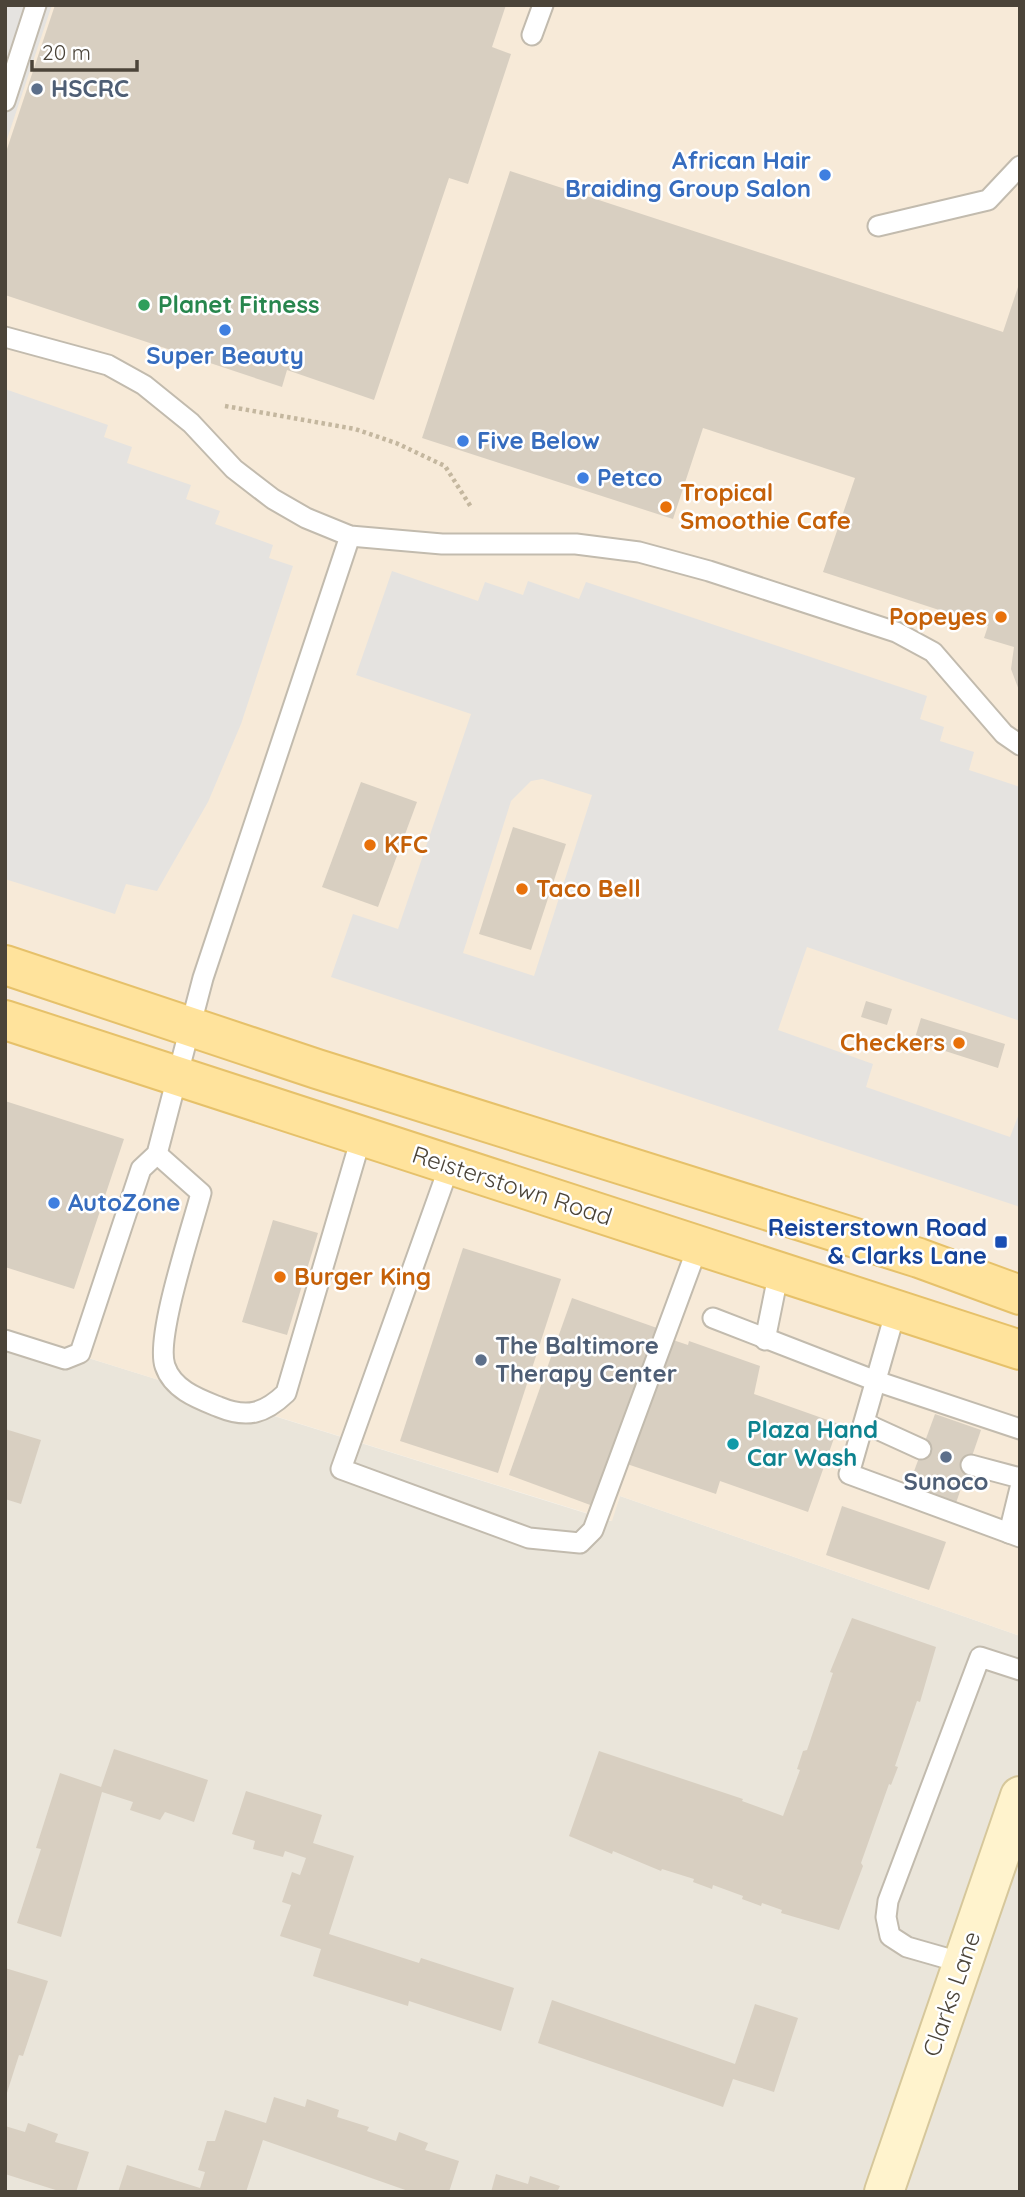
<svg xmlns="http://www.w3.org/2000/svg" width="1025" height="2197" viewBox="0 0 1025 2197" font-family="Quicksand,sans-serif">
  <style>
    .residential { fill: #eae5da }
    .commercial { fill: #f7ead8 }
    .parking { fill: #e5e3e0; fill-rule: evenodd }
    .building { fill: #d8cfc1 }
    .lines { fill: none; stroke-linecap: round; stroke-linejoin: round }
    .lane-casing { stroke: #c2bbae; stroke-width: 23 }
    .secondary-casing { stroke: #d6c79b; stroke-width: 42 }
    .primary-casing { stroke: #e6c16a; stroke-width: 42 }
    .path { stroke: #c4b79f; stroke-width: 4.5; stroke-dasharray: 3.5 3.5; stroke-linecap: butt }
    .lane { stroke: #fff; stroke-width: 19 }
    .secondary { stroke: #fff3cd; stroke-width: 38 }
    .primary { stroke: #ffe39c; stroke-width: 38 }
    .service-dot { fill: #5c6f8a; stroke: #fff; stroke-width: 2.5 }
    .shop-dot { fill: #3f7fe0; stroke: #fff; stroke-width: 2.5 }
    .leisure-dot { fill: #2e9e5b; stroke: #fff; stroke-width: 2.5 }
    .food-dot { fill: #e8710a; stroke: #fff; stroke-width: 2.5 }
    .transit-dot { fill: #1a4fb4; stroke: #fff; stroke-width: 2.5 }
    .culture-dot { fill: #0f9aa8; stroke: #fff; stroke-width: 2.5 }
    .labels { text-anchor: middle; stroke-width: 5; stroke-linejoin: round; paint-order: stroke }
    .service-label { font-size: 24px; font-weight: bold; fill: #4e5e75; stroke: #fff; text-anchor: start }
    .shop-label { font-size: 24px; font-weight: bold; fill: #366cbe; stroke: #fff; text-anchor: start }
    .leisure-label { font-size: 24px; font-weight: bold; fill: #27864d; stroke: #fff; text-anchor: start }
    .food-label { font-size: 24px; font-weight: bold; fill: #c56008; stroke: #fff; text-anchor: start }
    .street-label { font-size: 24px; fill: #4b4439; stroke: #fff }
    .transit-label { font-size: 24px; font-weight: bold; fill: #164399; stroke: #fff; text-anchor: end }
    .culture-label { font-size: 24px; font-weight: bold; fill: #0d838f; stroke: #fff; text-anchor: start }
  </style>
  <rect width="100%" height="100%" fill="#f6f3ec"/>
  <path class="residential" d="M5 1332 611 1521 620 1496 1020 1636V2192H5Z"/>
  <path class="commercial" d="M5 5H1020V1636L620 1496 612 1521 5 1332Z"/>
  <g class="parking">
    <path d="M5 5H52L5 145Z"/>
    <path d="M5 389 108 425 104 437 132 447 127 463 191 485 186 499 220 511 215 524 273 545 269 558 293 566 241 724 208 802 157 891 126 884 115 914 5 879Z"/>
    <path d="M392 571 478 601 485 582 523 595 528 581 579 599 586 582 927 696 920 719 944 727 940 741 974 752 969 770 1020 787V1021L807 947 778 1030 873 1064 866 1087 1010 1137 1020 1111V1207L331 977 353 914 398 929 471 714 356 675ZM542 779 592 795 534 976 463 953 511 801 531 781Z"/>
  </g>
  <g class="building">
    <path d="M55 5H506L492 47 511 54 468 184 449 178 374 400 287 370 282 387 5 295V155Z"/>
    <path d="M510 171 1003 332 1020 281V693L1011 669 1014 647 984 638 988 626 823 572 855 478 703 428 673 519 422 438Z"/>
    <path d="M361 782 417 802 378 907 322 887Z"/>
    <path d="M513 827 566 844 531 950 479 934Z"/>
    <path d="M866 1001 892 1009 887 1025 861 1017Z"/>
    <path d="M921 1018 1005 1044 998 1068 914 1041Z"/>
    <path d="M5 1101 124 1139 74 1289 5 1267Z"/>
    <path d="M273 1220 318 1233 287 1335 242 1322Z"/>
    <path d="M463 1248 561 1279 498 1473 400 1441Z"/>
    <path d="M572 1298 657 1328 593 1506 509 1475Z"/>
    <path d="M670 1339 688 1345 689 1341 760 1366 754 1394 839 1424 808 1512 720 1481 716 1494 627 1464Z"/>
    <path d="M935 1414 981 1430 956 1503 909 1485Z"/>
    <path d="M5 1429 41 1440 21 1504 5 1499Z"/>
    <path d="M842 1506 946 1542 929 1590 826 1555Z"/>
    <path d="M852 1618 936 1647 920 1702 917 1701 895 1766 898 1767 891 1785 889 1784 861 1863 863 1866 839 1930 781 1913 782 1910 762 1903 761 1906 742 1899 743 1896 713 1885 712 1889 693 1882 694 1879 662 1869 661 1871 613 1851 612 1854 569 1836 599 1751 743 1799 742 1801 783 1816 800 1770 797 1769 803 1751 807 1750 833 1673 830 1672Z"/>
    <path d="M114 1749 208 1780 194 1822 165 1812 160 1820 130 1810 133 1802 102 1792 61 1937 17 1923 41 1849 36 1848 60 1773 101 1787Z"/>
    <path d="M246 1791 322 1815 313 1843 354 1856 329 1934 419 1963 421 1958 514 1988 501 2031 409 2001 408 2006 313 1976 321 1949 280 1936 291 1905 282 1902 292 1872 300 1875 306 1858 285 1851 283 1857 253 1849 255 1841 232 1834Z"/>
    <path d="M5 1968 48 1981 23 2056 19 2055 6 2096Z"/>
    <path d="M552 2000 735 2064 755 2004 798 2018 774 2092 733 2079 723 2107 538 2043Z"/>
    <path d="M274 2097 305 2107 307 2099 339 2110 337 2117 369 2127 367 2131 396 2141 399 2132 428 2143 425 2150 459 2161 449 2192H411L263 2140 246 2192H118L127 2165 200 2188 205 2172 198 2170 207 2141H215L225 2110 266 2123Z"/>
    <path d="M28 2123 58 2134 55 2142 89 2152 76 2192H62L5 2174V2126L25 2132Z"/>
    <path d="M496 2174 528 2184 530 2176 560 2186 557 2192H491Z"/>
  </g>
  <g class="lines">
    <defs>
      <g id="lane">
        <path d="M532 35 543 5"/>
        <path d="M5 101 36 5"/>
        <path d="M878 226 988 200 1020 166"/>
        <path d="M5 337 108 365 144 385 191 423 234 469 273 499 306 518 350 536 442 544H576L639 552 709 571 896 632 933 652 1004 734 1020 745"/>
        <path d="M157 1154 201 1193C192 1228 155 1337 165 1366 173 1390 199 1399 219 1407 248 1419 265 1413 286 1393L361 1138"/>
        <path d="M450 1164 341 1469 529 1538 580 1543 593 1530 698 1246"/>
        <path d="M896 1310 849 1474 1020 1537"/>
        <path d="M713 1318 876 1381 1020 1429"/>
        <path d="M5 1340 65 1359 80 1353 141 1169 157 1154 203 978 350 536"/>
        <path d="M765 1340 779 1271"/>
        <path d="M864 1423 921 1449"/>
        <path d="M971 1465 1020 1478"/>
        <path d="M1009 1533 1020 1488"/>
        <path d="M963 1963 907 1947 890 1936 886 1917 888 1901 980 1657 1020 1670"/>
      </g>
      <path id="secondary" d="M884 2192 1020 1796"/>
      <g id="primary">
        <path d="M5 965 317 1069 919 1258 1020 1295"/>
        <path d="M5 1020 1020 1350"/>
      </g>
    </defs>
    <use href="#lane" class="lane-casing"/>
    <use href="#secondary" class="secondary-casing"/>
    <use href="#primary" class="primary-casing"/>
    <path class="path" d="M225 406 355 429 396 443 445 466 471 507"/>
    <use href="#lane" class="lane"/>
    <use href="#secondary" class="secondary"/>
    <use href="#primary" class="primary"/>
  </g>
  <g class="service-dot">
    <circle cx="37" cy="89" r="7"/>
    <circle cx="481" cy="1360" r="7"/>
    <circle cx="946" cy="1457" r="7"/>
  </g>
  <g class="shop-dot">
    <circle cx="825" cy="175" r="7"/>
    <circle cx="225" cy="330" r="7"/>
    <circle cx="463" cy="441" r="7"/>
    <circle cx="583" cy="478" r="7"/>
    <circle cx="54" cy="1203" r="7"/>
  </g>
  <circle class="leisure-dot" cx="144" cy="305" r="7"/>
  <g class="food-dot">
    <circle cx="666" cy="507" r="7"/>
    <circle cx="1001" cy="617" r="7"/>
    <circle cx="370" cy="845" r="7"/>
    <circle cx="522" cy="889" r="7"/>
    <circle cx="959" cy="1043" r="7"/>
    <circle cx="280" cy="1277" r="7"/>
  </g>
  <rect class="transit-dot" x="994" y="1235" width="14" height="14" rx="3.5"/>
  <circle class="culture-dot" cx="733" cy="1444" r="7"/>
  <g class="labels">
    <g class="service-label">
      <text x="51" y="97">HSCRC</text>
      <text x="495" y="1354">The Baltimore<tspan x="495" dy="28">Therapy Center</tspan></text>
      <text x="946" y="1490" text-anchor="middle">Sunoco</text>
    </g>
    <g class="shop-label">
      <text x="811" y="169" text-anchor="end">African Hair<tspan x="811" dy="28">Braiding Group Salon</tspan></text>
      <text x="225" y="364" text-anchor="middle">Super Beauty</text>
      <text x="477" y="449">Five Below</text>
      <text x="597" y="486">Petco</text>
      <text x="68" y="1211">AutoZone</text>
    </g>
    <g class="leisure-label">
      <text x="158" y="313">Planet Fitness</text>
    </g>
    <g class="food-label">
      <text x="680" y="501">Tropical<tspan x="680" dy="28">Smoothie Cafe</tspan></text>
      <text x="987" y="625" text-anchor="end">Popeyes</text>
      <text x="384" y="853">KFC</text>
      <text x="536" y="897">Taco Bell</text>
      <text x="945" y="1051" text-anchor="end">Checkers</text>
      <text x="294" y="1285">Burger King</text>
    </g>
    <g class="street-label">
      <text transform="translate(512 1186) rotate(18)" y="8">Reisterstown Road</text>
      <text transform="translate(952 1994) rotate(-71)" y="8">Clarks Lane</text>
    </g>
    <g class="transit-label">
      <text x="987" y="1236">Reisterstown Road<tspan x="987" dy="28">&amp; Clarks Lane</tspan></text>
    </g>
    <g class="culture-label">
      <text x="747" y="1438">Plaza Hand<tspan x="747" dy="28">Car Wash</tspan></text>
    </g>
  </g>
  <rect width="1025" height="2197" fill="none" stroke="#4b4439" stroke-width="14"/>
  <path d="M32 60v10h105v-10" fill="none" stroke="#4b4439" stroke-width="3.5"/>
  <text x="42" y="60" font-size="21" fill="#4b4439" stroke="#ffffff" stroke-width="5" paint-order="stroke">20 m</text>
</svg>
